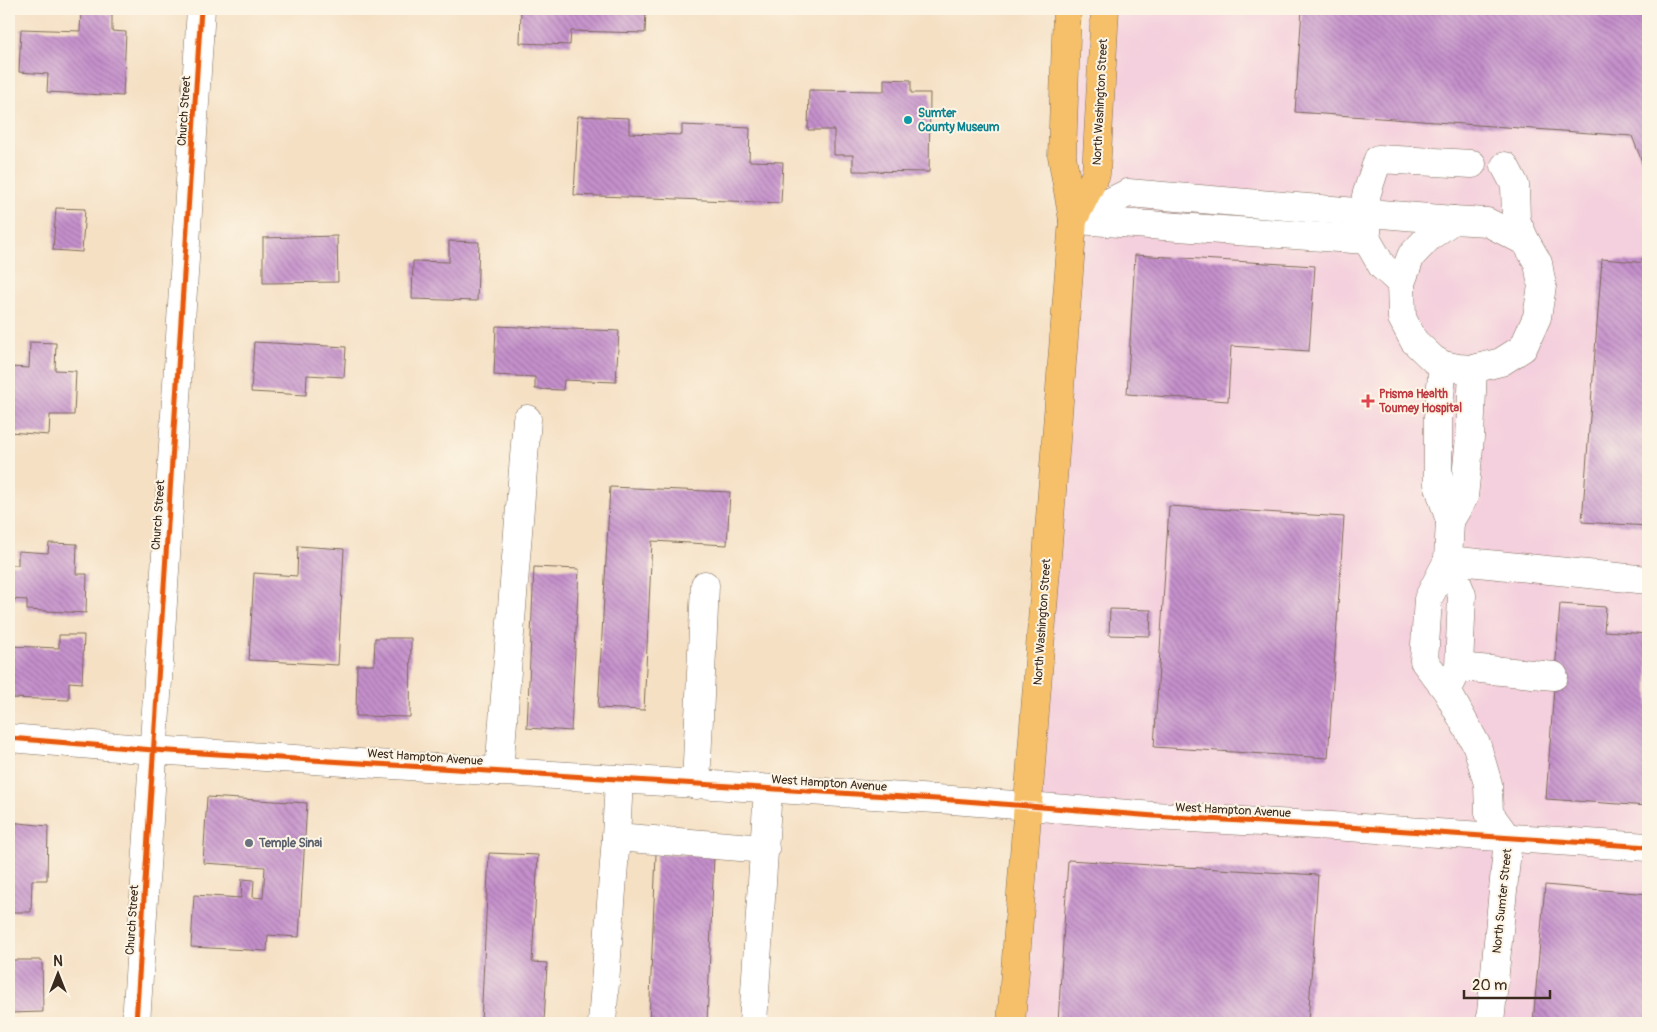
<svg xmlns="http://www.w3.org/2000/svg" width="1657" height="1032" viewBox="0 0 1657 1032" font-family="Pangolin,sans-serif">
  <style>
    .built { fill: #f4cfdd }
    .building { fill: url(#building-back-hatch) }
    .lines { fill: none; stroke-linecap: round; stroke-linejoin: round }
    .minor-casing { stroke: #7c6a58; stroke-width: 29 }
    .major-casing { stroke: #7c6a58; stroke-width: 29 }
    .minor { stroke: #fff; stroke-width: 28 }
    .major { stroke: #f6c06b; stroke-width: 28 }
    .cycleway-casing { stroke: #fcf5e5; stroke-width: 8 }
    .cycleway { stroke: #e8590c; stroke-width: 5 }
    .culture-dot { fill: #0f9aa8; stroke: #fcf5e5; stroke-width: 2 }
    .health-dot { fill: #e0444e; stroke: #fcf5e5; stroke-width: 2 }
    .worship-dot { fill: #6b7280; stroke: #fcf5e5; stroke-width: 2 }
    .labels { text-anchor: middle; stroke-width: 4; stroke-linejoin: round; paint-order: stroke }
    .street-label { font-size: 12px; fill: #3b2a1e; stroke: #fcf5e5 }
    .culture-label { font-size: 12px; font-weight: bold; fill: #0d838f; stroke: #fcf5e5; text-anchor: start }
    .health-label { font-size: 12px; font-weight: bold; fill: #be3a42; stroke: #fcf5e5; text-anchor: start }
    .worship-label { font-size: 12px; font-weight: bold; fill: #5b616d; stroke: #fcf5e5; text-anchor: start }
  </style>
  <defs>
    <pattern id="building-back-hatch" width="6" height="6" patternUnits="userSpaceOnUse" patternTransform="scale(1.25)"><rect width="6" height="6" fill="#c590cc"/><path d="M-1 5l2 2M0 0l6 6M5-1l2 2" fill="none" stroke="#a176a5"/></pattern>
  </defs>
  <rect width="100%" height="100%" fill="#fcf5e5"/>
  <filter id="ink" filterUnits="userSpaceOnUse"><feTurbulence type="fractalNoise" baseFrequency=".02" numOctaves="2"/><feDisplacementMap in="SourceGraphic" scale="10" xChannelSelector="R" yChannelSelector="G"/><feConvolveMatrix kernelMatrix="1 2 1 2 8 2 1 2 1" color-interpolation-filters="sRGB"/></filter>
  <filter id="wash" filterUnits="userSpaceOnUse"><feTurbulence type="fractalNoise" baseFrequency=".0096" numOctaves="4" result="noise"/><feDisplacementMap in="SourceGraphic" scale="20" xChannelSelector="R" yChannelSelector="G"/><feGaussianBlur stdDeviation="1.12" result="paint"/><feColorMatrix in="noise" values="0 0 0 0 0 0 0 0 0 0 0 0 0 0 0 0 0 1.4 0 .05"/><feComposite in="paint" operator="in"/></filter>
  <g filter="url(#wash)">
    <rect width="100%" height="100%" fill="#f5e0c4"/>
    <path class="built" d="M1083 9H1648V1023H1009Z"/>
    <g id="blocks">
      <g class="building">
        <path d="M521 9H646L645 33 571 31 570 45 520 43Z"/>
        <path d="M1302 9H1648V177L1632 136 1295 112Z"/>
        <path d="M81 12 112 14V31L126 32 123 96 47 92 48 74 19 72 21 29 80 31Z"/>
        <path d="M884 79 911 80V93H930L929 172 853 171V155H834V130H808L809 90 884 91Z"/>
        <path d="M578 116 629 118V133L682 135V125L750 128 749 161 783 162 781 203 574 195Z"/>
        <path d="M56 208 85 209 82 252 53 250Z"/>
        <path d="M337 236 338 282 263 283V238Z"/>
        <path d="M449 241 479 242 477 301 412 299 413 261 449 262Z"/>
        <path d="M1135 255 1315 266 1309 351 1231 346 1228 401 1127 394Z"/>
        <path d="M1602 259 1648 263V526L1582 522Z"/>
        <path d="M496 326 619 331 616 382 564 380 563 390 535 389V377L494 375Z"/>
        <path d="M30 342 56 343 55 370 76 371 74 415H50L49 435 9 432V367L29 368Z"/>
        <path d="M254 342 346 347 344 377 307 375 306 395 251 392Z"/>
        <path d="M610 487 730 492 727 545 652 541 644 710 598 708Z"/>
        <path d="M1169 506 1344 517 1328 758 1154 747Z"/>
        <path d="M49 543 77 544 76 574H87L86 613 27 610V600L9 599V565H18V551L48 553Z"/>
        <path d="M298 546 344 549 338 665 249 660 254 573 297 576Z"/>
        <path d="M534 567 579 569 571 731 527 728Z"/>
        <path d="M1560 604 1606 607 1604 631 1648 634V806L1546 799Z"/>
        <path d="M1110 609 1151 610 1150 636 1109 635Z"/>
        <path d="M59 635H84L82 683 69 682V700L9 698V646L59 648Z"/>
        <path d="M375 638H411L410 717 356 716 357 665H374Z"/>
        <path d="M207 797 307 803 299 937 268 935 267 951 191 947 194 895 241 898 242 879 254 880 253 897 263 898 265 867 203 863Z"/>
        <path d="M9 822 48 826 47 880H32L31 912H9Z"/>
        <path d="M489 853 538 855 532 962 547 963 544 1023H481Z"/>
        <path d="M656 854 714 856 707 1023H649Z"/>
        <path d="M1068 860 1318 875 1308 1023H1058Z"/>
        <path d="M1545 885 1648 894V1023H1533Z"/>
        <path d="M9 960H42L43 1012 9 1013Z"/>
      </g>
    </g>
  </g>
  <g filter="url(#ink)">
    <use href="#blocks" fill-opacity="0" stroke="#7c6a58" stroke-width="1"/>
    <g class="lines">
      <defs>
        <g id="minor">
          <path d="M1505 166 1515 185 1516 220 1526 242"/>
          <path d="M1073 220 1128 193 1453 220"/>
          <path d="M1077 220 1367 240 1382 266 1401 283"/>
          <path d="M1453 220 1487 222 1526 242 1538 263 1542 286 1537 317 1523 348 1501 362 1473 369 1458 368 1443 365 1433 359 1414 341 1402 318 1401 283 1411 256 1429 237Z"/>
          <path d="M1367 232 1368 214 1366 196 1378 159 1472 164"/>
          <path d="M1443 365 1438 417V484L1450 521 1448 560 1462 595 1459 667 1447 691"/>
          <path d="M1450 521 1464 497 1470 437 1473 369"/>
          <path d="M1448 560 1428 599 1424 661 1447 691 1477 746 1488 784 1489 813 1508 839 1490 1023"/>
          <path d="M1448 560 1648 580"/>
          <path d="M1459 667 1554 676"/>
          <path d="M9 738 153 750 952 800 1154 816 1332 826 1648 847"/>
          <path d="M499 772 527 419"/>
          <path d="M696 785 705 585"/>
          <path d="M616 837 765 849"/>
          <path d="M136 1023 201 9"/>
          <path d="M602 1023 616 837 619 780"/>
          <path d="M753 1023 768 789"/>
        </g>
        <g id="major">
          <path d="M1073 220 1096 174 1105 9"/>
          <path d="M1011 1023 1073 220 1062 156 1067 9"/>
        </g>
      </defs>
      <use href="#minor" class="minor-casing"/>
      <use href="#major" class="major-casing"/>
      <use href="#minor" class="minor"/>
      <use href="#major" class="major"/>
      <defs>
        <g id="cycleway">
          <path d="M9 738 153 750 952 800 1154 816 1332 826 1648 847"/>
          <path d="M136 1023 201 9"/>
        </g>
      </defs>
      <use href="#cycleway" class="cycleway-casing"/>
      <use href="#cycleway" class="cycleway"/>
    </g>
  </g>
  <circle class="culture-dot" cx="908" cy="120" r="5"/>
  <path class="health-dot" d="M1365.5 393.5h5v5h5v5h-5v5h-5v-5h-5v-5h5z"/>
  <circle class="worship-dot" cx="249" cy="843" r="5"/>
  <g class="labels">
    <g class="street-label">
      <text transform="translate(1100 102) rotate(-87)" y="4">North Washington Street</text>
      <text transform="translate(184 111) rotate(-86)" y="4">Church Street</text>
      <text transform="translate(158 515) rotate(-86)" y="4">Church Street</text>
      <text transform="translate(1042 622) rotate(-86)" y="4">North Washington Street</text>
      <text transform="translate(425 757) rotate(4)" y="4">West Hampton Avenue</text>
      <text transform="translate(829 783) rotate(4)" y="4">West Hampton Avenue</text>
      <text transform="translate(1233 810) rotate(3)" y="4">West Hampton Avenue</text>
      <text transform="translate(1502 901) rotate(-84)" y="4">North Sumter Street</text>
      <text transform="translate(132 920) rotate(-86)" y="4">Church Street</text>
    </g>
    <g class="culture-label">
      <text x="918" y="117">Sumter<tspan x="918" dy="14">County Museum</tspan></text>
    </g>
    <g class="health-label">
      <text x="1379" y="398">Prisma Health<tspan x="1379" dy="14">Toumey Hospital</tspan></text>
    </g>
    <g class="worship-label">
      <text x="259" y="847">Temple Sinai</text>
    </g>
  </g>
  <rect width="1657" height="1032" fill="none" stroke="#fcf5e5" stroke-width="30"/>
  <g transform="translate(58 974)" stroke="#fcf5e5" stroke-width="4" paint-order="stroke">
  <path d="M0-4L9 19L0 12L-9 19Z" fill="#3b2a1e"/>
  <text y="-8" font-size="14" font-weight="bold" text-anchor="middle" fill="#3b2a1e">N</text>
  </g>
  <path d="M1464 990v8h86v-8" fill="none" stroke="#3b2a1e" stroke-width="2.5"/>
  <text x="1472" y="990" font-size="15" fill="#3b2a1e" stroke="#fcf5e5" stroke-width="4" paint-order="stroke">20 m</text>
</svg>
